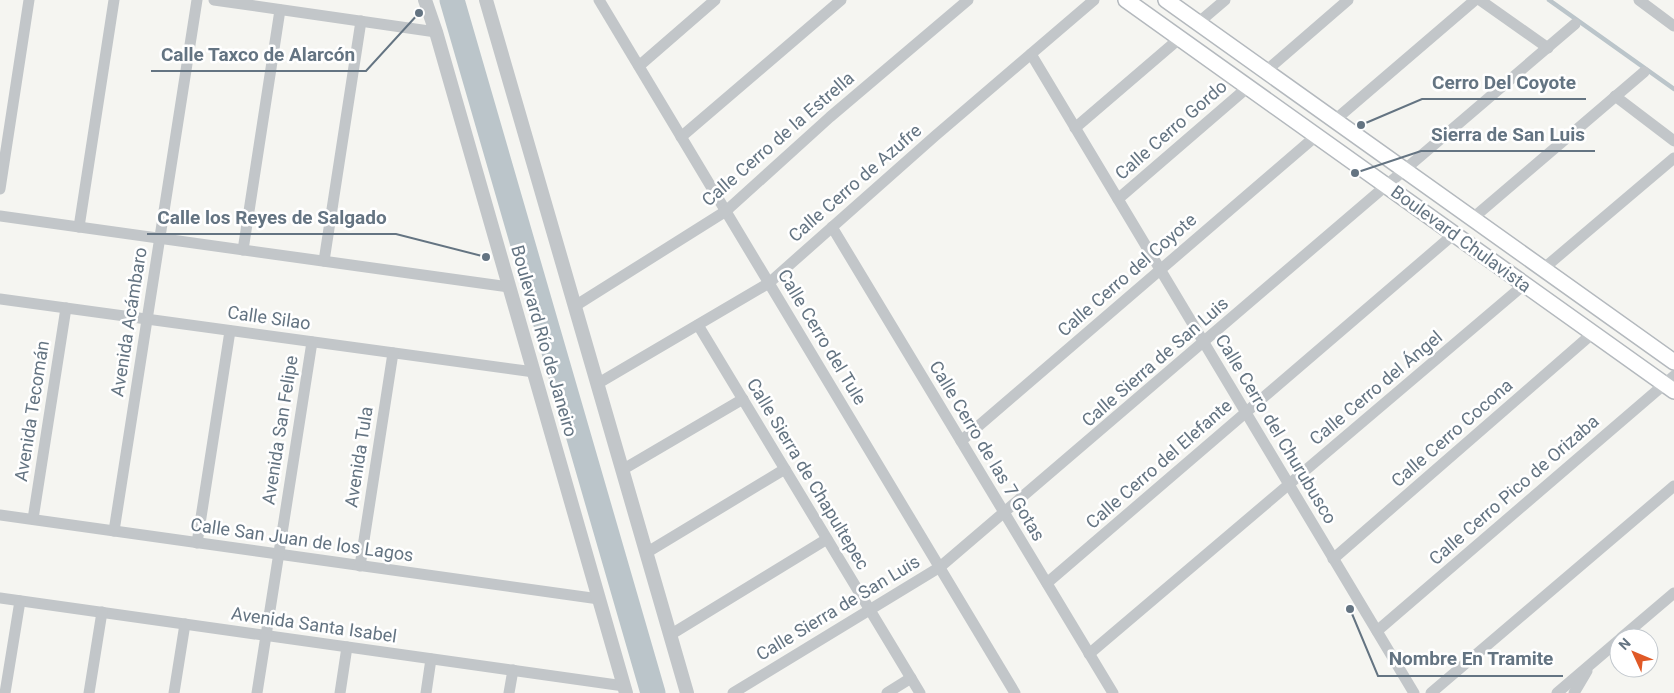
<svg xmlns="http://www.w3.org/2000/svg" width="1674" height="693" viewBox="0 0 1674 693" font-family="Roboto,sans-serif">
  <style>
    .lines { fill: none; stroke-linecap: round; stroke-linejoin: round }
    .stream { stroke: #bbc5ca; stroke-width: 4.5 }
    .river { stroke: #bbc5ca; stroke-width: 25 }
    .secondary-casing { stroke: #b4b9be; stroke-width: 18 }
    .minor { stroke: #c2c6c9; stroke-width: 11 }
    .tertiary { stroke: #c2c6c9; stroke-width: 14 }
    .secondary { stroke: #fff; stroke-width: 15 }
    .labels { text-anchor: middle; stroke-width: 5; stroke-linejoin: round; paint-order: stroke }
    .street-label { font-size: 18px; fill: #647482; stroke: #fff }
    .leader { fill: none; stroke: #647482; stroke-width: 2 }
    .callout-dot { fill: #647482; stroke: #fff; stroke-width: 2 }
    .callout-label { font-size: 19px; text-anchor: middle; font-weight: bold; fill: #647482; stroke: #fff; stroke-width: 5; stroke-linejoin: round; paint-order: stroke }
  </style>
  <rect width="100%" height="100%" fill="#f5f5f1"/>
  <g class="lines">
    <path class="stream" d="M1549 0 1674 89"/>
    <path class="river" d="M452 0 653 693"/>
    <defs>
      <g id="secondary">
        <path d="M1126 0 1674 391"/>
        <path d="M1166 0 1674 362"/>
      </g>
    </defs>
    <use href="#secondary" class="secondary-casing"/>
    <g class="minor">
      <path d="M214 0 436 32"/>
      <path d="M599 0 1015 693"/>
      <path d="M1480 0 1548 48"/>
      <path d="M1639 0 1674 26"/>
      <path d="M1198 23 1225 0"/>
      <path d="M1031 54 1414 693"/>
      <path d="M639 66 715 0"/>
      <path d="M1266 71 1348 0"/>
      <path d="M1615 96 1674 141"/>
      <path d="M1335 120 1475 0"/>
      <path d="M1075 128 1180 38"/>
      <path d="M681 137 841 0"/>
      <path d="M0 189 29 0"/>
      <path d="M1118 199 1248 87"/>
      <path d="M0 216 509 287"/>
      <path d="M1473 218 1644 72"/>
      <path d="M79 227 114 0"/>
      <path d="M832 227 1113 693"/>
      <path d="M243 250 280 10"/>
      <path d="M324 261 361 21"/>
      <path d="M1543 269 1674 158"/>
      <path d="M0 299 534 372"/>
      <path d="M575 306 726 211 830 117 968 0"/>
      <path d="M698 325 920 693"/>
      <path d="M597 384 769 283 935 136 1094 0"/>
      <path d="M961 441 1316 136"/>
      <path d="M622 470 743 399"/>
      <path d="M0 515 599 599"/>
      <path d="M33 519 66 308"/>
      <path d="M114 531 197 0"/>
      <path d="M197 543 230 331"/>
      <path d="M646 553 785 469"/>
      <path d="M1333 559 1593 333"/>
      <path d="M360 566 393 353"/>
      <path d="M1047 583 1454 234"/>
      <path d="M0 598 624 686"/>
      <path d="M1377 631 1674 376"/>
      <path d="M670 635 827 539"/>
      <path d="M1621 638 1674 593"/>
      <path d="M1089 654 1525 284"/>
      <path d="M5 693 20 601"/>
      <path d="M89 693 102 612"/>
      <path d="M174 693 185 624"/>
      <path d="M257 693 312 342"/>
      <path d="M340 693 347 647"/>
      <path d="M426 693 431 659"/>
      <path d="M509 693 513 670"/>
      <path d="M733 693 940 567 1575 24"/>
      <path d="M887 693 911 678"/>
      <path d="M1431 693 1674 486"/>
      <path d="M1557 693 1619 640"/>
      <path d="M1574 693 1587 671"/>
    </g>
    <g class="tertiary">
      <path d="M425 0 436 32 626 693"/>
      <path d="M486 0 687 693"/>
    </g>
    <use href="#secondary" class="secondary"/>
  </g>
  <g class="labels">
    <g class="street-label">
      <text transform="translate(1171 130) rotate(-41)" y="6">Calle Cerro Gordo</text>
      <text transform="translate(778 139) rotate(-41)" y="6">Calle Cerro de la Estrella</text>
      <text transform="translate(855 183) rotate(-41)" y="6">Calle Cerro de Azufre</text>
      <text transform="translate(1461 239) rotate(36)" y="6">Boulevard Chulavista</text>
      <text transform="translate(1127 275) rotate(-41)" y="6">Calle Cerro del Coyote</text>
      <text transform="translate(269 318) rotate(8)" y="6">Calle Silao</text>
      <text transform="translate(129 322) rotate(-81)" y="6">Avenida Acámbaro</text>
      <text transform="translate(822 337) rotate(59)" y="6">Calle Cerro del Tule</text>
      <text transform="translate(544 341) rotate(74)" y="6">Boulevard Río de Janeiro</text>
      <text transform="translate(1155 362) rotate(-41)" y="6">Calle Sierra de San Luis</text>
      <text transform="translate(1376 388) rotate(-40)" y="6">Calle Cerro del Ángel</text>
      <text transform="translate(32 411) rotate(-81)" y="6">Avenida Tecomán</text>
      <text transform="translate(1276 429) rotate(59)" y="6">Calle Cerro del Churubusco</text>
      <text transform="translate(280 430) rotate(-81)" y="6">Avenida San Felipe</text>
      <text transform="translate(1452 433) rotate(-41)" y="6">Calle Cerro Cocona</text>
      <text transform="translate(987 451) rotate(59)" y="6">Calle Cerro de las 7 Gotas</text>
      <text transform="translate(359 457) rotate(-81)" y="6">Avenida Tula</text>
      <text transform="translate(1159 464) rotate(-41)" y="6">Calle Cerro del Elefante</text>
      <text transform="translate(808 474) rotate(59)" y="6">Calle Sierra de Chapultepec</text>
      <text transform="translate(1514 490) rotate(-41)" y="6">Calle Cerro Pico de Orizaba</text>
      <text transform="translate(302 540) rotate(8)" y="6">Calle San Juan de los Lagos</text>
      <text transform="translate(838 608) rotate(-31)" y="6">Calle Sierra de San Luis</text>
      <text transform="translate(314 625) rotate(8)" y="6">Avenida Santa Isabel</text>
    </g>
  </g>
  <path class="leader" d="M419 13L366 71H151M1361 125L1422 99H1586M1355 173L1421 151H1595M486 257L396 234H147M1350 609L1378 676H1563"/>
  <g class="callout-dot">
    <circle cx="419" cy="13" r="5"/>
    <circle cx="1361" cy="125" r="5"/>
    <circle cx="1355" cy="173" r="5"/>
    <circle cx="486" cy="257" r="5"/>
    <circle cx="1350" cy="609" r="5"/>
  </g>
  <g class="callout-label">
    <text x="258" y="61">Calle Taxco de Alarcón</text>
    <text x="1504" y="89">Cerro Del Coyote</text>
    <text x="1508" y="141">Sierra de San Luis</text>
    <text x="272" y="224">Calle los Reyes de Salgado</text>
    <text x="1471" y="665">Nombre En Tramite</text>
  </g>
  <g transform="translate(1634 653) rotate(314)"><circle r="24" fill="#ffffff" stroke="#c1c7cd"/>
  <path d="M0-4L9 19L0 12L-9 19Z" fill="#e05926"/>
  <text y="-8" font-size="14" font-weight="bold" text-anchor="middle" fill="#647482">N</text>
  </g>
</svg>
